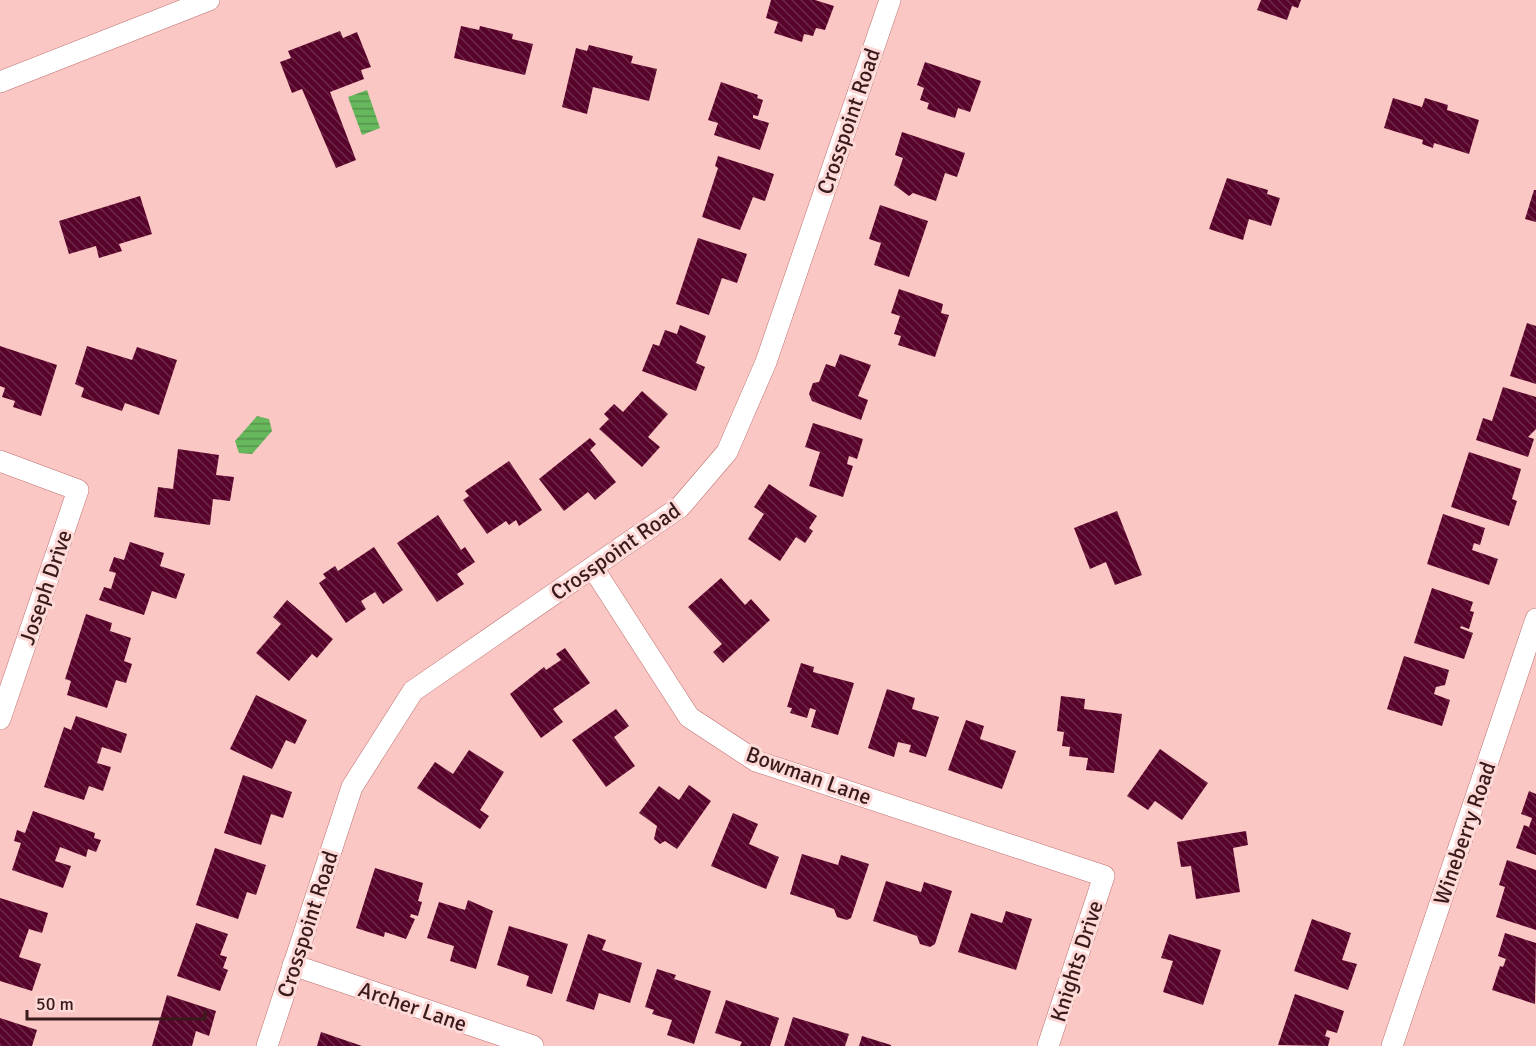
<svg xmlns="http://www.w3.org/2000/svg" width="1536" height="1046" viewBox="0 0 1536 1046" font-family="Signika,sans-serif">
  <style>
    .water { fill: url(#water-rules) }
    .building { fill: url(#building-back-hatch) }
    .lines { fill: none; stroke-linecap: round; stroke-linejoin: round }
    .minor-casing { stroke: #bc6f6d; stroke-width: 22 }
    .minor { stroke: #fff; stroke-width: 21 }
    .labels { text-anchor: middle; stroke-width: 6; stroke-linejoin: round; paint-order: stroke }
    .street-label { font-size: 22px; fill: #3a1b1b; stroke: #fdd9d7 }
  </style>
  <defs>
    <pattern id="water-rules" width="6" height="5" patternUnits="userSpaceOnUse" patternTransform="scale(1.5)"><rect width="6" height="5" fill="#67b75d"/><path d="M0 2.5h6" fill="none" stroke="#56944c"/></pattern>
    <pattern id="building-back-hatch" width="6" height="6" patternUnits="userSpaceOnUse" patternTransform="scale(1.5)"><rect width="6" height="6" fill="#58032a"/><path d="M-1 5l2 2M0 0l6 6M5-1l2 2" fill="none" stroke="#6e2847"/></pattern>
  </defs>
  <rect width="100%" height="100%" fill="#fbc7c5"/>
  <g class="water">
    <path d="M367 90 380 128 362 135 348 97Z"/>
    <path d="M257 416 269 419 272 431 252 454 239 453 235 441Z"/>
  </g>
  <g class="building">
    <path d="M771 0H815L834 6 825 30 816 28 813 36 804 34 802 42 774 33 778 22 766 18Z"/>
    <path d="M1261 0H1301L1298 8 1292 6 1287 20 1257 10Z"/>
    <path d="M461 26 479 30 480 26 513 34 512 39 533 44 525 75 454 58Z"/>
    <path d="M340 31 343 38 357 32 371 67 361 70 364 79 330 92 356 160 336 168 302 89 292 93 280 62 291 58 288 51Z"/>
    <path d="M589 45 633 56 631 63 657 69 649 101 593 87 587 114 562 107 576 48 587 51Z"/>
    <path d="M925 62 981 81 970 112 958 108 955 118 927 109 929 103 920 100 924 88 917 85Z"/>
    <path d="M721 82 758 95 757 98 763 100 758 116 753 115V118L769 123 760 150 714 135 718 123 708 120Z"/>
    <path d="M1393 98 1422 107 1425 98 1448 105 1447 110 1479 120 1469 154 1434 143 1433 148 1422 144 1423 140 1384 128Z"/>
    <path d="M902 132 965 153 957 177 945 173 936 201 913 193 909 196 894 185 903 158 895 155Z"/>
    <path d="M718 156 774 174 765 201 753 197 740 230 702 217 718 168 715 166Z"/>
    <path d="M1227 178 1268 190 1267 194 1280 198 1271 226 1249 219 1243 240 1209 229Z"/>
    <path d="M1534 190H1536V222L1525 219Z"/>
    <path d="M140 196 152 234 119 244 122 251 99 258 96 246 69 254 59 221Z"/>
    <path d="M880 205 928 221 909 277 874 265 881 243 869 239Z"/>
    <path d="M698 238 747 254 737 283 722 278 709 315 676 304Z"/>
    <path d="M899 289 943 304 941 313 949 315 935 357 898 345 901 336 894 334 900 316 891 313Z"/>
    <path d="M1527 323 1536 326V384L1510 376Z"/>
    <path d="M680 325 706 336 696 363 705 367 696 391 642 371 653 344 659 346 665 330 677 334Z"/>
    <path d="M0 346 57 365 41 416 13 407 15 401 2 397 5 388 0 386Z"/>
    <path d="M87 346 132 360 137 347 177 360 159 415 125 403 122 411 81 397 84 388 75 384Z"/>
    <path d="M840 354 871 365 858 396 868 400 861 420 812 401 809 394 813 383 819 382 826 364 835 367Z"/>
    <path d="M1503 387 1536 397V429L1528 437 1534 439 1528 457 1476 440 1483 418 1492 421Z"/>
    <path d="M642 391 668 414 648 437 660 447 642 467 599 429 609 419 604 414 614 404 623 412Z"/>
    <path d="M813 423 863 439 857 459 849 456 847 464 853 466 843 497 809 486 820 452 805 447Z"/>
    <path d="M590 438 596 444 590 450 616 482 595 500 588 492 564 511 539 479Z"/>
    <path d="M178 449 219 455 216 475 234 477 230 501 213 499 210 525 154 517 158 487 173 489Z"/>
    <path d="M1469 452 1521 469 1512 499 1517 501 1509 526 1451 507Z"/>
    <path d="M509 461 542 510 519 526 516 520 509 525 506 521 487 534 463 500 469 496 465 491Z"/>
    <path d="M769 484 817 516 809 528 813 531 805 543 796 537 780 561 748 539 764 514 754 507Z"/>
    <path d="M1117 511 1142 575 1115 585 1106 562 1090 569 1074 528Z"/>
    <path d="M1443 514 1485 528 1480 545 1474 543 1472 550 1498 559 1489 585 1427 564Z"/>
    <path d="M438 515 461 550 465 547 475 562 457 574 464 584 437 602 397 543Z"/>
    <path d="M130 542 164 553 160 566 185 574 176 599 152 591 144 615 99 600 104 587 111 589 116 573 109 571 114 557 124 560Z"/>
    <path d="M374 547 403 590 383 604 375 592 361 601 366 609 346 623 319 583 326 578 323 574 335 566 338 571Z"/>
    <path d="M721 578 745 605 751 599 770 620 723 663 713 652 722 644 688 607Z"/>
    <path d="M1432 588 1473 602 1470 611 1474 612 1469 629 1461 626 1460 628 1473 633 1464 659 1414 643Z"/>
    <path d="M287 600 333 639 317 658 312 654 289 681 256 653 281 624 273 617Z"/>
    <path d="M86 614 112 623 110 631 131 638 124 661 132 664 126 683 116 680 107 708 67 695 71 681 65 679Z"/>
    <path d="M565 648 590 683 553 709 563 722 541 738 510 694 544 667 546 670 561 660 556 654Z"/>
    <path d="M1404 656 1449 670 1445 685 1436 687 1434 694 1450 700 1442 726 1387 709Z"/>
    <path d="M801 663 814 667 813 672 854 683 838 735 811 727 816 710 810 708 807 718 790 713 792 708 787 707Z"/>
    <path d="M887 689 915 698 912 709 939 717 926 757 909 752 911 745 898 742 894 757 868 748Z"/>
    <path d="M256 695 307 720 295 744 286 740 272 769 230 749Z"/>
    <path d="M1061 696 1085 699 1084 709 1122 714 1114 773 1086 770 1088 758 1069 756 1070 747 1062 746 1064 732 1057 731Z"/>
    <path d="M616 709 629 726 614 737 635 766 606 787 572 740Z"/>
    <path d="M76 716 127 734 121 753 102 747 97 763 111 767 103 791 89 786 84 800 44 787 64 727 71 730Z"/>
    <path d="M966 720 984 726 980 739 1016 751 1002 789 948 770Z"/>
    <path d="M1160 749 1208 783 1182 820 1155 801 1148 810 1127 796Z"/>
    <path d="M469 750 504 772 480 810 489 816 480 829 417 788 435 762 453 774Z"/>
    <path d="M243 775 292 792 283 818 271 814 261 845 224 833Z"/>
    <path d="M689 785 711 801 677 849 665 841 660 844 654 839 657 826 639 813 659 786 679 800Z"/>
    <path d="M1529 791 1536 794V855L1516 848 1524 825 1529 827 1532 818 1521 814Z"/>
    <path d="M33 811 95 833 94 838 101 840 96 852 88 849 86 857 60 847 55 861 71 866 63 888 12 870 21 843 14 841 17 830 25 833Z"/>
    <path d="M733 813 758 824 749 844 779 857 766 889 711 866Z"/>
    <path d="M1246 831 1248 845 1233 848 1240 892 1196 899 1191 866 1181 867 1177 842Z"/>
    <path d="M215 848 266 865 256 895 247 892 238 919 196 905Z"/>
    <path d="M802 854 838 865 841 855 869 864 851 918 847 920 837 917 834 909 790 894Z"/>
    <path d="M1507 860 1536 870V930L1496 917 1505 887 1499 885Z"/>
    <path d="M375 868 423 883 418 901 422 902 418 916 411 914 410 917 415 919 406 939 385 932 384 937 356 928Z"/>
    <path d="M886 881 921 892 924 882 952 891 935 944 930 947 920 944 917 936 873 921Z"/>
    <path d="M0 898 48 913 42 933 29 929 19 957 41 964 32 991 0 981Z"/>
    <path d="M468 900 493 911 476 969 450 961 454 946 427 938 439 902 465 910Z"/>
    <path d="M1006 911 1032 919 1016 970 958 952 971 913 1002 923Z"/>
    <path d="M1312 919 1351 933 1342 960 1357 964 1348 990 1294 971Z"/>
    <path d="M196 923 228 934 220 955 227 957 223 968 228 970 220 991 177 976Z"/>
    <path d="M509 926 568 944 552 994 526 986 529 976 497 965Z"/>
    <path d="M1505 933 1536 943 1535 1004 1492 990 1500 966 1503 967 1506 959 1498 956Z"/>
    <path d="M588 934 606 940 602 950 642 963 630 1003 599 993 594 1010 566 1001Z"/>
    <path d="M1169 934 1221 950 1203 1005 1163 992 1173 961 1161 958Z"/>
    <path d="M657 969 676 975 674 979 711 991 694 1044 667 1035 672 1020 652 1014 654 1010 645 1007Z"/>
    <path d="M1295 994 1344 1011 1337 1033 1327 1030 1325 1036 1330 1038 1328 1046 1278 1045Z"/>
    <path d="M167 995 216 1011 209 1036 196 1031 192 1046H152Z"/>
    <path d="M726 1000 779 1018 770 1046H740L742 1042 715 1033Z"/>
    <path d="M793 1017 849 1034 845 1046H784Z"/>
    <path d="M0 1018 37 1030 32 1046H0Z"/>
    <path d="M321 1032 362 1046H317Z"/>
    <path d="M862 1036 891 1045V1046H859Z"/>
  </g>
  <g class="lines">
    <defs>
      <g id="minor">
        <path d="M0 82 209 0"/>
        <path d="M0 461 78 490 0 719"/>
        <path d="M593 568 689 717 756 761 1104 876 1048 1046"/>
        <path d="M293 965 533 1046"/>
        <path d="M267 1046 352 787 413 691 680 507 727 452 766 362 890 0"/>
        <path d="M1392 1046 1536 619"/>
      </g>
    </defs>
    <use href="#minor" class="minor-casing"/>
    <use href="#minor" class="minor"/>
  </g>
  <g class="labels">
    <g class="street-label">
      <text transform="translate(848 121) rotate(-71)" y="8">Crosspoint Road</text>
      <text transform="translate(615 551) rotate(-35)" y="8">Crosspoint Road</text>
      <text transform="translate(45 587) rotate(-71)" y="8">Joseph Drive</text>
      <text transform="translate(809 775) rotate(20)" y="8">Bowman Lane</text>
      <text transform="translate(1464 833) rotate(-71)" y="8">Wineberry Road</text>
      <text transform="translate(307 924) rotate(-72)" y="8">Crosspoint Road</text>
      <text transform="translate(1076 961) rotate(-72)" y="8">Knights Drive</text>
      <text transform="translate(413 1006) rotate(19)" y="8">Archer Lane</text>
    </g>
  </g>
  <path d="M27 1010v9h178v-9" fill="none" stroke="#3a1b1b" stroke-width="3"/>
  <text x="36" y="1010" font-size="18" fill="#3a1b1b" stroke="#fdd9d7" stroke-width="4.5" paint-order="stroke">50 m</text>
</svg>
